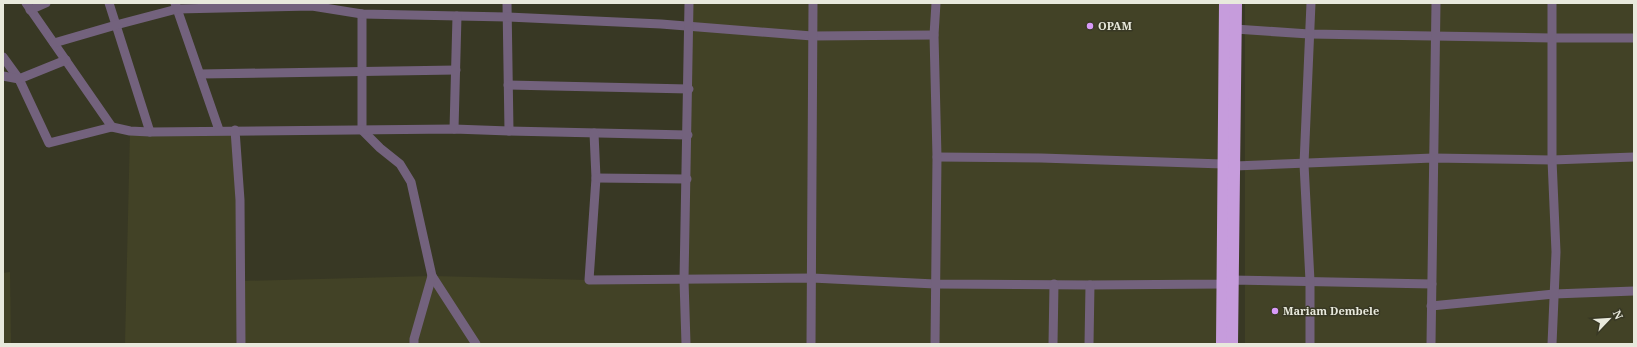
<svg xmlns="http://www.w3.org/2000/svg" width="1637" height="347" viewBox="0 0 1637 347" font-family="'Noto Serif',serif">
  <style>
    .built { fill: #424226 }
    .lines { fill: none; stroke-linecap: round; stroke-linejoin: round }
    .minor { stroke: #73627d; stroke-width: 9 }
    .highway { stroke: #c69cdc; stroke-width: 12 }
    .poi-dot { fill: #d89af8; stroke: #383824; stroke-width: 1.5 }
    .labels { text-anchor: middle; stroke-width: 3; stroke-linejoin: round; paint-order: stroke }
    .poi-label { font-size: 11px; font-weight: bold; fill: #e8e9dc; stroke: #383824; text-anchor: start }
  </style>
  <rect width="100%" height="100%" fill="#383824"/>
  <g class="built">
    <path d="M689 3H1226L1224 344H125L130 131 235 130 241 281 432 276 589 280H684Z"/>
    <rect x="1245" y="3" width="389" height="341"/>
    <path d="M10 272 11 344H3V273Z"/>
  </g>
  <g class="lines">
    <g class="minor">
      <path d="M26 3 112 127"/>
      <path d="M109 3 150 132"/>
      <path d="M175 3 219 130"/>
      <path d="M507 3 509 131"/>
      <path d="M30 10 46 3"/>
      <path d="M362 14V130L380 148 400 164 411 182 432 276 476 344"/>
      <path d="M1235 29 1309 34 1552 38H1634"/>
      <path d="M54 43 116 25 177 9 312 6 362 14 507 17 661 24 812 36 934 35"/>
      <path d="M3 57 19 79 49 143 112 127 130 131 150 132 454 129 509 131 688 135"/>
      <path d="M200 74 456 70"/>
      <path d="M3 76 19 79 66 60"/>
      <path d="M508 85 689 89"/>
      <path d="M454 129 457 16"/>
      <path d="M235 130 240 200 241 344"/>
      <path d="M594 133 596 178 589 280 812 278 935 284 1090 285 1223 284 1232 280 1432 284"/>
      <path d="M937 157 1041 158 1223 164"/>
      <path d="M1235 166 1433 158 1552 160 1634 157"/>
      <path d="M596 178 687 179"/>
      <path d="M1431 306 1554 294 1634 291"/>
      <path d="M414 344V339L432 276"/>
      <path d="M686 344 684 280 689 3"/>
      <path d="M811 344 813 3"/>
      <path d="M935 344 937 157 934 35 936 3"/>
      <path d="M1053 344 1054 284"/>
      <path d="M1089 344 1090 285"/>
      <path d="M1310 344V281L1304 164 1311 3"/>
      <path d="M1431 344 1436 3"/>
      <path d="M1552 344 1556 252 1552 160V3"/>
    </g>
    <g class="highway">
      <path d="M1222 344 1225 3"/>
      <path d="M1232 344 1236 3"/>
    </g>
  </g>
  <g class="poi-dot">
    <circle cx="1090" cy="26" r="4"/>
    <circle cx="1275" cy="311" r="4"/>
  </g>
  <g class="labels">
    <g class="poi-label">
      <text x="1098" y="30">OPAM</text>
      <text x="1283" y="315">Mariam Dembele</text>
    </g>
  </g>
  <rect width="1637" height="347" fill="none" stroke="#e8e9dc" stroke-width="8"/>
  <g transform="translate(1609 319) rotate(65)" stroke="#383824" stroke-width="3" paint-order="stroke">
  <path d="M0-3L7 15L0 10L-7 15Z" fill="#e8e9dc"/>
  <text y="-6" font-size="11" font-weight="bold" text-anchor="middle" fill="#e8e9dc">N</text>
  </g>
</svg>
